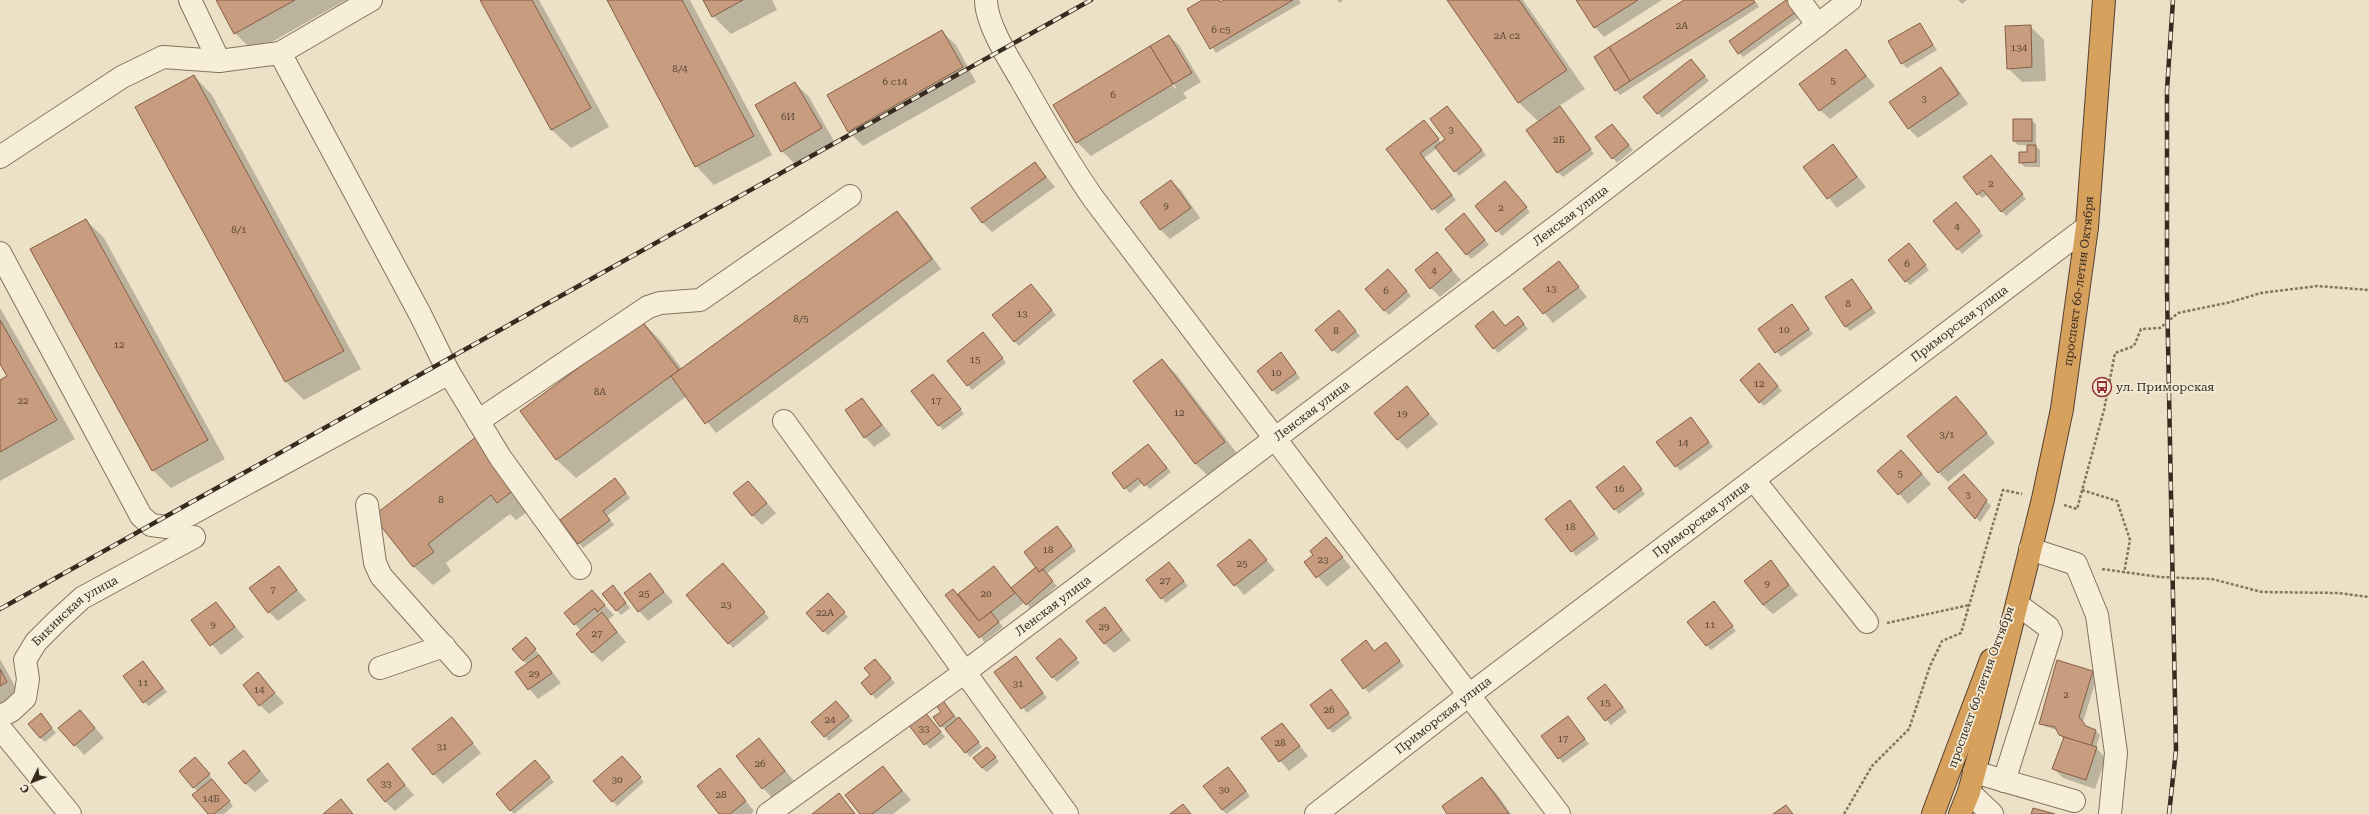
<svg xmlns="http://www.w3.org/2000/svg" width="2369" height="814" viewBox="0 0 2369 814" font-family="'Roboto Serif',serif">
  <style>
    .shadow { fill: #0003; fill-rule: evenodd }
    .building { fill: #c89d7f; stroke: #845d44 }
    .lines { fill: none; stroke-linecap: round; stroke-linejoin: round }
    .minor-casing { stroke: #86735d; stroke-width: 24 }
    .highway-casing { stroke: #554131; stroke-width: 24 }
    .path { stroke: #86735d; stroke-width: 2.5; stroke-dasharray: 3 2; stroke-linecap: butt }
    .minor { stroke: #f7eed9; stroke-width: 22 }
    .highway { stroke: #d6a05d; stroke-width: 22 }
    .rail-casing { stroke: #372b20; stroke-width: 4.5 }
    .rail { stroke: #f4ebd6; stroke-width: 3; stroke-dasharray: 9; stroke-linecap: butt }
    .labels { text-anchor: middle; stroke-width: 3.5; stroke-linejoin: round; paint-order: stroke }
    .number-label { font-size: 10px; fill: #5b4838 }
    .street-label { font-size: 12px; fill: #372b20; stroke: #f4ebd6 }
    .poi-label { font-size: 12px; fill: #372b20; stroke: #f4ebd6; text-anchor: start }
  </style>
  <rect width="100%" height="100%" fill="#ece0c6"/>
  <g class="shadow">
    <path d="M217 0H346L254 52 235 33Z"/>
    <path d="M481 0H539L609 127 571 148 552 130Z"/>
    <path d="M608 0H690L772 155 714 185 696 166Z"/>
    <path d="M704 0H772L777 10 731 34 713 16Z"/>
    <path d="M1204 0H1220L1221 3 1226 0H1299L1301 3 1216 53 1188 10Z"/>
    <path d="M1337 0H1343L1340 3Z"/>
    <path d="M1448 0H1523L1585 89 1559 106 1594 154 1563 177 1558 172 1539 122 1519 103Z"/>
    <path d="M1577 0H1662L1604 37 1595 27Z"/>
    <path d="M1686 0H1754L1759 7 1620 95 1616 90Z"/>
    <path d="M1788 0 1801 16 1743 57 1739 53Z"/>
    <path d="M1958 0H1967L1962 4Z"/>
    <path d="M1920 24 1937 50 1907 68 1902 63Z"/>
    <path d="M2030 26 2044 40 2046 81 2022 82 2008 68Z"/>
    <path d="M941 31 956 45 976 82 863 146 849 132Z"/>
    <path d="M1169 36 1179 45 1201 82 1183 93 1187 98 1091 156 1077 142ZM1159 63H1161L1176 88 1175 89Z"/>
    <path d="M1846 50 1875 86 1830 119 1820 110Z"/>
    <path d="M1696 65 1709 81 1662 118 1644 97Z"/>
    <path d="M1941 69 1950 78 1968 104 1918 138 1909 129 1891 102Z"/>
    <path d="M194 76 212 95 361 369 304 400 286 382 136 107Z"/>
    <path d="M795 83 809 97 835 143 796 165 782 151Z"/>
    <path d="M1447 107 1486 155 1459 176 1437 148 1424 158 1456 200 1438 214 1387 150 1428 126 1441 143 1446 139Z"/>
    <path d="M2031 120 2036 124V147L2040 150V167H2025L2020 162 2028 153V145H2018L2014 141Z"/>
    <path d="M1612 125 1633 150 1617 163 1613 158Z"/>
    <path d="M1833 146 1866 187 1837 208 1804 167Z"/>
    <path d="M1995 161 2026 199 2006 216 1988 194 1982 198 1978 194Z"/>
    <path d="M1035 163 1055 187 992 232 982 222Z"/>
    <path d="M1171 181 1181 190 1200 218 1170 239 1161 230 1141 202Z"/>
    <path d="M1510 187 1530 212 1502 236 1476 207Z"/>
    <path d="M1961 208 1983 236 1962 254 1958 249Z"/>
    <path d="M897 213 907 222 941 269 716 433 687 396 576 478 557 460 521 412 642 322 661 341 682 369Z"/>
    <path d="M1468 219 1489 245 1471 259 1446 229Z"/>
    <path d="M86 220 104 238 225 459 171 488 153 470Z"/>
    <path d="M1913 249 1929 270 1910 285 1906 281Z"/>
    <path d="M1437 253 1461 280 1440 297 1431 288Z"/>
    <path d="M1558 262 1587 297 1553 323 1524 289Z"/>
    <path d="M1393 275 1411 296 1389 315 1384 310Z"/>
    <path d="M1852 280 1876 313 1850 331 1845 326Z"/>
    <path d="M1035 289 1056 315 1019 346 1014 341Z"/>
    <path d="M1792 306 1813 334 1781 357 1759 329Z"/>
    <path d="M0 308 75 439 0 481V381L8 376 0 362Z"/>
    <path d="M1339 311 1360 336 1338 354 1333 350Z"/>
    <path d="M1522 321 1528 329 1498 353 1494 348 1505 326Z"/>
    <path d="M987 338 1006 363 972 390 968 385Z"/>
    <path d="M1285 358 1300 378 1277 395 1273 390Z"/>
    <path d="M1162 360 1176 374 1239 456 1210 478 1196 464 1134 381Z"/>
    <path d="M1763 369 1782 391 1764 406 1760 402Z"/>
    <path d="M933 375 964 414 943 430 912 391Z"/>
    <path d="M1407 388 1438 424 1407 449 1397 439Z"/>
    <path d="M1956 397 1995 443 1948 482 1938 472Z"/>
    <path d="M862 399 891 435 874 447 865 437Z"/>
    <path d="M1691 418 1713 447 1680 471 1658 442Z"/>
    <path d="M476 438 533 508 516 520 510 514 446 563 451 571 433 585 414 567 375 516Z"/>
    <path d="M1148 445 1171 472 1150 489 1143 482 1130 493 1125 488Z"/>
    <path d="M1911 461 1931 484 1908 504 1879 471Z"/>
    <path d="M1628 472 1645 494 1619 514 1597 487Z"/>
    <path d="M1964 475 1991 506 1980 522 1950 488Z"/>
    <path d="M748 482 776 513 762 525 752 515Z"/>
    <path d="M619 484 630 498 607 516 614 525 583 548 579 543Z"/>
    <path d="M1574 506 1599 539 1576 556 1547 519Z"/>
    <path d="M1061 531 1076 551 1046 574 1057 586 1031 609 1025 602 999 622 1003 627 984 642 953 590 958 595 993 567 1012 588 1037 568Z"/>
    <path d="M1326 538 1351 567 1327 587 1305 562 1314 555Z"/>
    <path d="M1250 541 1275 570 1244 595 1219 566Z"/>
    <path d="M1771 562 1798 595 1773 614 1763 605Z"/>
    <path d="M1169 563 1188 586 1166 603 1162 598Z"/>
    <path d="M278 567 306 600 278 621 269 612Z"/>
    <path d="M727 569 769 618 733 648 687 595Z"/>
    <path d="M650 575 673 602 648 621 639 611Z"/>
    <path d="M592 591 614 615 608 620 626 642 602 662 592 652 581 631 566 613Z"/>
    <path d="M617 591 630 608 621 615 603 594Z"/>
    <path d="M832 599 848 617 828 635 824 631Z"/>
    <path d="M216 603 244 637 221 655 193 621Z"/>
    <path d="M1718 607 1736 631 1711 650 1688 622Z"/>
    <path d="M1105 609 1131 640 1114 653 1104 643Z"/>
    <path d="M530 643 561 683 538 699 516 673 528 665 523 660Z"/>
    <path d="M1065 644 1080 663 1057 682 1037 658Z"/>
    <path d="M1390 648 1404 666 1369 693 1342 660Z"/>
    <path d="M0 659 21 697 0 708Z"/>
    <path d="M1020 662 1047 698 1027 713 996 672Z"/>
    <path d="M2058 662 2092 672 2097 677 2083 722 2087 728 2096 731 2100 735 2096 748 2106 758 2095 789 2063 778 2053 768 2064 739 2057 730 2044 726 2040 722Z"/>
    <path d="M879 665 895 683 876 699 862 683Z"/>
    <path d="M147 667 167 692 149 706 144 702Z"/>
    <path d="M258 674 284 703 269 714 260 705Z"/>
    <path d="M1609 689 1627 712 1611 725 1588 698Z"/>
    <path d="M1335 695 1352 718 1333 733 1328 728Z"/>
    <path d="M942 700 982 747 970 757 946 729 940 726Z"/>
    <path d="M841 706 853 721 829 741 813 722Z"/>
    <path d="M924 712 945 737 930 749 909 724Z"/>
    <path d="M1568 717 1589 744 1563 763 1542 736Z"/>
    <path d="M452 718 481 753 443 784 434 774Z"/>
    <path d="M45 719 56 733 45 742 40 738Z"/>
    <path d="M89 721 104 738 84 755 60 728Z"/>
    <path d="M1282 724 1308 756 1289 771 1262 739Z"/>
    <path d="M759 739 794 781 772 798 763 788Z"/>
    <path d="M244 751 269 781 255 792 245 783Z"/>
    <path d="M992 752 999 762 987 772 982 768Z"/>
    <path d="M626 762 644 782 617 806 595 781Z"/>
    <path d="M200 763 233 806 224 814H209L198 792 180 771Z"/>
    <path d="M388 765 414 795 395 811 385 801Z"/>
    <path d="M540 766 554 782 514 814 497 794Z"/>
    <path d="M883 767 911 800 893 814H861Z"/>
    <path d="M720 769 754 811 751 814H720Z"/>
    <path d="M1232 773 1250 796 1227 814 1222 810Z"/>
    <path d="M1482 778 1496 793 1511 814H1448Z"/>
    <path d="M839 794 856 814H814Z"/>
  </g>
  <g class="building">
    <path d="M216 0H295L234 34Z"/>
    <path d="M480 0H532L591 108 551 130Z"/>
    <path d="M607 0H682L754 136 695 167Z"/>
    <path d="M703 0H743L712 17Z"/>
    <path d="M1202 0H1219L1220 2 1224 0H1293L1210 49 1187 9Z"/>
    <path d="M1447 0H1519L1567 70 1518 103Z"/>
    <path d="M1576 0H1638L1594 28Z"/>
    <path d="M1684 0H1753L1755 2 1630 81 1609 47Z"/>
    <path d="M1786 0H1789L1797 11 1738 54 1729 41Z"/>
    <path d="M1920 23 1933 45 1901 64 1888 41Z"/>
    <path d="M2031 25 2032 67 2007 69 2005 26Z"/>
    <path d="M942 30 963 67 848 132 827 95Z"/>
    <path d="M1169 35 1192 73 1173 84 1150 46Z"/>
    <path d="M1150 46 1173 84 1076 143 1053 105Z"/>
    <path d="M1609 47 1630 81 1615 91 1594 57Z"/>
    <path d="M1846 49 1866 76 1819 111 1799 84Z"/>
    <path d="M1691 59 1705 76 1657 114 1643 97Z"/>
    <path d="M1941 67 1959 94 1908 129 1889 102Z"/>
    <path d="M194 75 344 351 285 382 135 107Z"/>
    <path d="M795 82 822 128 781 152 755 105Z"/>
    <path d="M1447 106 1482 150 1454 172 1435 147 1445 139 1430 119Z"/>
    <path d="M1560 106 1591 149 1557 173 1526 130Z"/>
    <rect x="2013" y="119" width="19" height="22"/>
    <path d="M1424 120 1439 139 1420 153 1452 195 1432 210 1386 149Z"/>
    <path d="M1612 124 1629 145 1612 159 1595 137Z"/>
    <path d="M1833 144 1857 177 1827 199 1803 167Z"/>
    <path d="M2027 145H2036V162L2019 163V152H2027Z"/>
    <path d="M1991 155 2023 194 2001 212 1983 190 1977 195 1963 177Z"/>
    <path d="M1035 162 1046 177 982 223 971 208Z"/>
    <path d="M1171 180 1191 208 1160 230 1140 202Z"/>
    <path d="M1505 181 1527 207 1496 232 1475 206Z"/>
    <path d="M1956 202 1980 231 1957 250 1933 221Z"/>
    <path d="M897 211 932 259 705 424 671 376Z"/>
    <path d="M1464 213 1485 240 1466 255 1445 229Z"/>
    <path d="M86 219 208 440 152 471 30 249Z"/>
    <path d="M1909 243 1926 265 1905 282 1888 260Z"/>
    <path d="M1437 252 1452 270 1430 289 1415 270Z"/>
    <path d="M1559 261 1579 287 1543 314 1523 289Z"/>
    <path d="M1388 269 1407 291 1384 311 1365 289Z"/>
    <path d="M1852 279 1872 308 1845 327 1825 297Z"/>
    <path d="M1031 284 1052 310 1014 342 992 315Z"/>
    <path d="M1792 304 1809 329 1775 353 1758 329Z"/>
    <path d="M1339 310 1356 331 1332 351 1315 330Z"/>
    <path d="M1493 311 1505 326 1518 316 1524 324 1493 349 1475 326Z"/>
    <path d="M0 320 57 420 0 452V380L7 376 0 364Z"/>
    <path d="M642 321 679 370 556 460 520 411Z"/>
    <path d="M983 332 1003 358 967 386 947 361Z"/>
    <path d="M1281 352 1296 373 1272 391 1257 371Z"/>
    <path d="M1162 359 1225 442 1195 464 1133 381Z"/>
    <path d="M1759 363 1778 386 1759 403 1740 380Z"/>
    <path d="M933 374 961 409 938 426 911 391Z"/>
    <path d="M1407 386 1429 414 1397 440 1374 413Z"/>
    <path d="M1956 396 1987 433 1938 473 1907 436Z"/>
    <path d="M862 398 882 425 864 438 845 410Z"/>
    <path d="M1691 417 1709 442 1675 467 1656 442Z"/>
    <path d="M476 437 515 489 497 503 491 495 428 544 434 552 413 567 373 516Z"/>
    <path d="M1148 444 1167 468 1144 486 1138 478 1124 489 1112 473Z"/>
    <path d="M1901 450 1922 474 1898 495 1877 471Z"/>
    <path d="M1624 466 1642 489 1614 510 1596 487Z"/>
    <path d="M1964 474 1987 500 1975 519 1948 488Z"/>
    <path d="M615 478 626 493 603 511 610 520 578 544 560 520Z"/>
    <path d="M748 481 767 503 752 516 733 493Z"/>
    <path d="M1570 500 1595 534 1571 552 1545 519Z"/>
    <path d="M1057 526 1072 546 1039 572 1024 552Z"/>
    <path d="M1326 537 1343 557 1316 578 1304 562 1313 555 1310 551Z"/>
    <path d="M1250 539 1267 560 1234 586 1217 565Z"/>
    <path d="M1771 560 1789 585 1763 605 1744 581Z"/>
    <path d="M1169 562 1184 581 1161 599 1146 580Z"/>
    <path d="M723 563 765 612 728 644 686 595Z"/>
    <path d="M279 566 297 590 268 613 249 588Z"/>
    <path d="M994 566 1015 593 979 621 958 594Z"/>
    <path d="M1036 567 1039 572 1043 569 1053 581 1026 605 1011 588Z"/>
    <path d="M650 573 664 592 638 612 624 593Z"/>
    <path d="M613 585 626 603 616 611 602 594Z"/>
    <path d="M953 589 979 621 991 612 999 622 979 638 945 595Z"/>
    <path d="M592 590 605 605 597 612 595 608 574 625 564 613Z"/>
    <path d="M828 593 845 612 823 632 806 613Z"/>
    <path d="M1714 601 1733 626 1706 646 1687 622Z"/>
    <path d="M216 602 235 627 210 646 191 620Z"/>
    <path d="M1105 607 1122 630 1104 644 1086 621Z"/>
    <path d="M602 612 617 632 592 653 576 634Z"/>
    <path d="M526 637 536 649 523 661 512 649Z"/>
    <path d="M1060 638 1077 658 1052 678 1036 658Z"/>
    <path d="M1366 640 1374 651 1386 642 1400 661 1363 689 1341 660Z"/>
    <path d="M539 655 552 673 528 690 515 672Z"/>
    <path d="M1016 656 1043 693 1021 709 994 672Z"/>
    <path d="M875 659 891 678 871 695 861 683 870 675 864 668Z"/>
    <path d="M2057 660 2093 671 2079 717 2086 726 2096 730 2091 747 2059 735 2055 727 2039 724Z"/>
    <path d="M143 661 163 688 143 703 123 676Z"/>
    <path d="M0 669 7 682 0 686Z"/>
    <path d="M258 672 275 693 259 706 243 685Z"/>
    <path d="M1605 684 1623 707 1605 721 1587 698Z"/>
    <path d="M1331 689 1349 713 1328 729 1310 705Z"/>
    <path d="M942 699 954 716 940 727 933 717 941 712 935 704Z"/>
    <path d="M836 701 849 716 824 737 811 722Z"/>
    <path d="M80 710 95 728 74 746 58 728Z"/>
    <path d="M924 711 941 732 924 745 908 724Z"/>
    <path d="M41 713 52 728 40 738 28 724Z"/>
    <path d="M1568 716 1585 739 1558 759 1541 736Z"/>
    <path d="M452 717 473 743 433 775 412 749Z"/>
    <path d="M959 717 979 742 965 753 945 729Z"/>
    <path d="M1282 723 1300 746 1279 762 1261 738Z"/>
    <path d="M2064 737 2097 747 2086 780 2052 769Z"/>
    <path d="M759 738 785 771 762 789 736 756Z"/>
    <path d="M987 747 996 757 982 768 973 758Z"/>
    <path d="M244 750 260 771 245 784 228 763Z"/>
    <path d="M622 756 641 777 612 802 593 781Z"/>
    <path d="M195 757 210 774 193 788 179 771Z"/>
    <path d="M535 760 550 777 510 811 496 794Z"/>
    <path d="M388 763 405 785 385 802 367 780Z"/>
    <path d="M883 766 902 791 872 814H860L845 795Z"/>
    <path d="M1228 767 1246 791 1222 810 1203 786Z"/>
    <path d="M720 768 746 801 730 814H719L697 786Z"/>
    <path d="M1482 777 1509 814H1447L1442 806Z"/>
    <path d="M212 779 230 801 214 814H208L192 795Z"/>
    <path d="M839 793 855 814H812Z"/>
    <path d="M341 799 353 814H323Z"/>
    <path d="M1183 804 1191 814H1170Z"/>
    <path d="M1786 805 1793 814H1773Z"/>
    <path d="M2033 808 2055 814H2031Z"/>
  </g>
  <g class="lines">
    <defs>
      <g id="minor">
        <path d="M190 0 219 61"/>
        <path d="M986 0C986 23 1008 58 1020 78 1043 119 1066 159 1093 198L1559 814"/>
        <path d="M1799 0 1818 25"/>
        <path d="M280 53 371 0"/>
        <path d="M0 157 122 77 163 57 219 61 280 53 420 314 449 373 500 457 580 568"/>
        <path d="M0 253 141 516 151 525 167 527 449 373"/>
        <path d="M478 421 648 307 660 303 700 300 850 196"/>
        <path d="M784 421 1067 814"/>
        <path d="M1754 480 1867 622"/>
        <path d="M367 505 375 563 381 576 460 665"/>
        <path d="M2030 549 2076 564 2097 615 2116 753 2110 814"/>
        <path d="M380 668 444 646"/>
        <path id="s1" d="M0 716 11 711 25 698 28 679 25 660 36 642 58 620 82 598 194 537"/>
        <path d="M0 728 70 814"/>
        <path d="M1974 772 2074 801"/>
        <path d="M2004 781 2051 633 2048 627 2017 604"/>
        <path d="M1969 792 1992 814"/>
        <path id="s2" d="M768 814 965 672 1565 220 1850 0"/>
        <path id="s3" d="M1316 814 1469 695 2087 227"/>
      </g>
      <g id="highway">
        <path d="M1933 814 1991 660"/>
        <path id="s4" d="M1960 814 1969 792 1987 724 2043 499 2062 409 2087 227 2104 0"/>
      </g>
    </defs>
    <use href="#minor" class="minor-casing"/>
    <use href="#highway" class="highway-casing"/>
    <g class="path">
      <path d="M2082 490 2117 501 2130 540 2124 573"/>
      <path d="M2064 505 2077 509 2104 410 2115 353 2134 346 2141 329 2160 328 2178 313 2231 302 2261 293 2317 286 2369 290"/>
      <path d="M2102 569 2160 577 2212 579 2262 592 2338 593 2369 597"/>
      <path d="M1887 623 1969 605"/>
      <path d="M1844 814 1872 766 1909 729 1930 666 1942 641 1961 633 2003 490 2022 494"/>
    </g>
    <use href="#minor" class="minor"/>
    <use href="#highway" class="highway"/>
    <defs>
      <g id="rail">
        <path d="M0 609 1091 0"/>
        <path d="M2169 814 2176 750 2167 291V90L2173 0"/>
      </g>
    </defs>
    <use href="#rail" class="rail-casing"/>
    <use href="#rail" class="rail"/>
  </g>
  <defs>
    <symbol id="bus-ring" viewBox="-11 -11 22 22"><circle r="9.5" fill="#f4ebd6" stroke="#923032" stroke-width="1.5"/><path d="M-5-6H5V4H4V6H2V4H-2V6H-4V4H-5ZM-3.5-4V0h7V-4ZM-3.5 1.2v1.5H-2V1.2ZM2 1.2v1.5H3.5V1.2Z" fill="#923032"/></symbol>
  </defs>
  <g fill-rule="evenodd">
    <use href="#bus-ring" x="2091" y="376" width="22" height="22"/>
  </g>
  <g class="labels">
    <g class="number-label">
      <text x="1682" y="29">2А</text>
      <text x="1221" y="33">6 с5</text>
      <text x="1507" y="39">2А с2</text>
      <text x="2019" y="51">134</text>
      <text x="680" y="72">8/4</text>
      <text x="1833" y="84">5</text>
      <text x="895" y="85">6 с14</text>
      <text x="1113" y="98">6</text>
      <text x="1924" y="102">3</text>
      <text x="788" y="120">6И</text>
      <text x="1451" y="133">3</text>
      <text x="1559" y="143">2Б</text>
      <text x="1991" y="187">2</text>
      <text x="1166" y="209">9</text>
      <text x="1501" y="211">2</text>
      <text x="1957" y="230">4</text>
      <text x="239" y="233">8/1</text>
      <text x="1907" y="267">6</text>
      <text x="1434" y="274">4</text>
      <text x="1551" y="292">13</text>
      <text x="1386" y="294">6</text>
      <text x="1848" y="307">8</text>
      <text x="1022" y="317">13</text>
      <text x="801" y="322">8/5</text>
      <text x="1784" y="333">10</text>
      <text x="1336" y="334">8</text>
      <text x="119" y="348">12</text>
      <text x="975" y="363">15</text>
      <text x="1276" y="376">10</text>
      <text x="1759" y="387">12</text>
      <text x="600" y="395">8А</text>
      <text x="23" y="404">22</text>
      <text x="936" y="404">17</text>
      <text x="1179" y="416">12</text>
      <text x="1402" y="417">19</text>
      <text x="1947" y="438">3/1</text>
      <text x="1683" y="446">14</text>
      <text x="1900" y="477">5</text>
      <text x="1619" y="492">16</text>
      <text x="1968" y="498">3</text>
      <text x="441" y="503">8</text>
      <text x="1570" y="530">18</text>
      <text x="1048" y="553">18</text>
      <text x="1323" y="563">23</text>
      <text x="1242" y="567">25</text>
      <text x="1165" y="584">27</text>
      <text x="1767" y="587">9</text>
      <text x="273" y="593">7</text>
      <text x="644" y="597">25</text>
      <text x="986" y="597">20</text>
      <text x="726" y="608">23</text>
      <text x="825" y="616">22А</text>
      <text x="213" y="628">9</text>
      <text x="1710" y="628">11</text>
      <text x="1104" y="630">29</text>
      <text x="597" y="637">27</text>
      <text x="534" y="677">29</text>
      <text x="143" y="686">11</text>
      <text x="1018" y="687">31</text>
      <text x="259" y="693">14</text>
      <text x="2066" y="698">2</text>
      <text x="1605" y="706">15</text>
      <text x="1329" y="713">26</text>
      <text x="830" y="723">24</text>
      <text x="924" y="732">33</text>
      <text x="1563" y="742">17</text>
      <text x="1280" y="746">28</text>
      <text x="442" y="750">31</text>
      <text x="760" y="767">26</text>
      <text x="617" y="783">30</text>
      <text x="386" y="787">33</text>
      <text x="1224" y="793">30</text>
      <text x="721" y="798">28</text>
      <text x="211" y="802">14Б</text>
    </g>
    <g class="street-label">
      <text dy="4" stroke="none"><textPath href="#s2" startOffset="1001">Ленская улица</textPath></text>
      <text dy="4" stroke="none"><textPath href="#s4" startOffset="547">проспект 60-летия Октября</textPath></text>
      <text dy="4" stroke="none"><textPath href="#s3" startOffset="809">Приморская улица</textPath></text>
      <text dy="4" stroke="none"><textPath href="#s2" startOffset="677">Ленская улица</textPath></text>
      <text dy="4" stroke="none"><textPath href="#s3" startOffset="485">Приморская улица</textPath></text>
      <text dy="4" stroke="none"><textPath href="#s2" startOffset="353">Ленская улица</textPath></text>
      <text dy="4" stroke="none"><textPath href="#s1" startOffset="141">Бикинская улица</textPath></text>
      <text transform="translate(1981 687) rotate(-70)" y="4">проспект 60-летия Октября</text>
      <text dy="4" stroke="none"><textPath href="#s3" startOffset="161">Приморская улица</textPath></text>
    </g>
    <g class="poi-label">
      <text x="2116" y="391">ул. Приморская</text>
    </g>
  </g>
  <g transform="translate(32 782) rotate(227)" stroke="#f4ebd6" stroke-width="3" paint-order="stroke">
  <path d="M0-3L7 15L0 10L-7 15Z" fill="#372b20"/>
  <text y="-6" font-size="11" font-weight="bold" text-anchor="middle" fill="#372b20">С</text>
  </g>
</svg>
